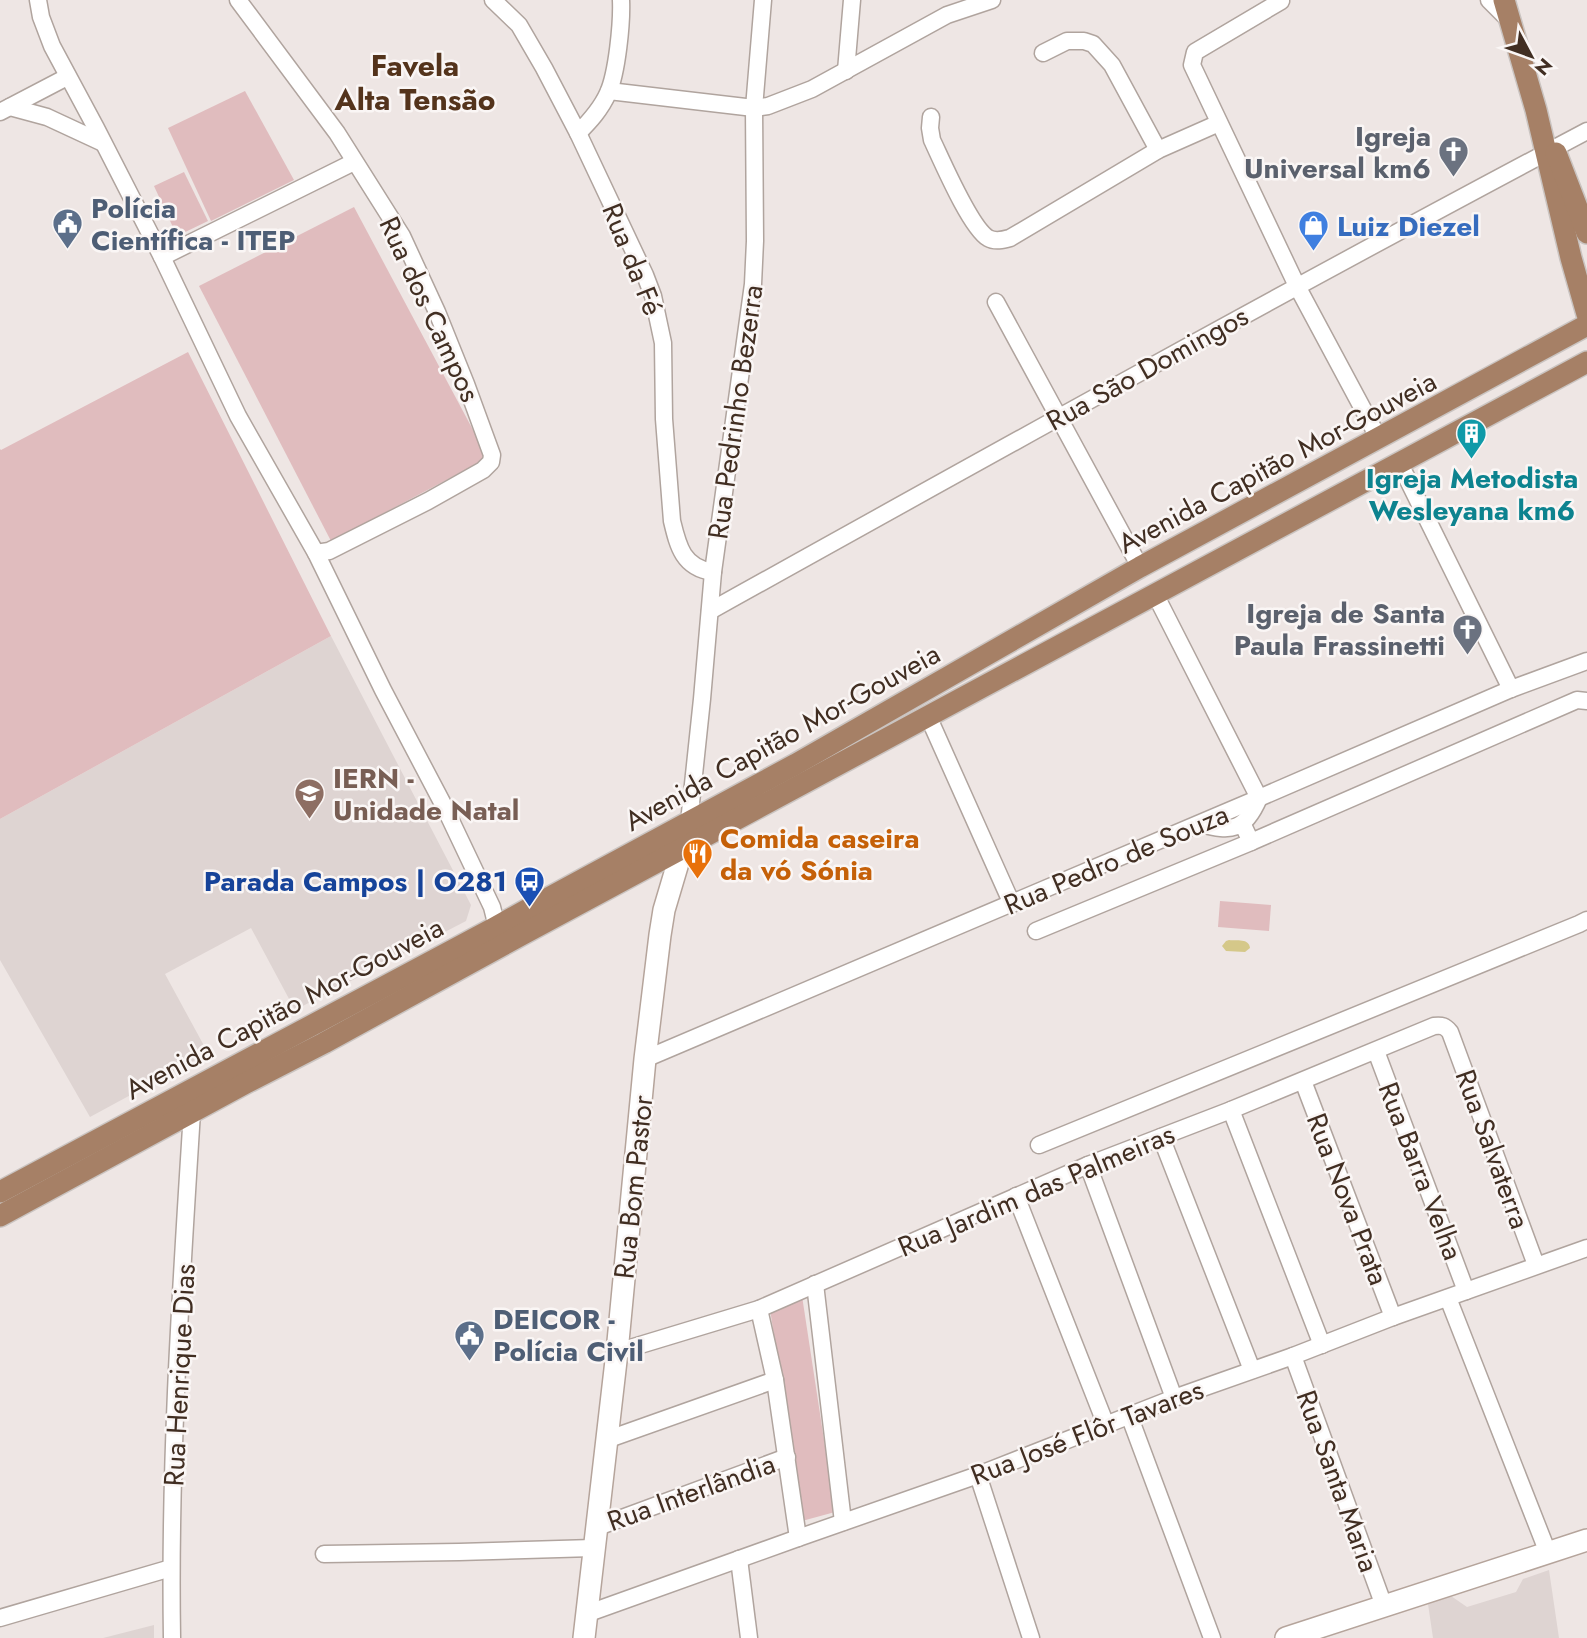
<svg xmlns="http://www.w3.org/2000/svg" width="1587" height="1638" viewBox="0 0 1587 1638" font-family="Jost,sans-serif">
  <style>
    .built { fill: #ded4d2 }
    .green { fill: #e0bcbe }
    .water { fill: #d5c889 }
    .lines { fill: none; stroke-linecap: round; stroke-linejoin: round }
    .street-casing { stroke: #b0a49e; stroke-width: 19 }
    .secondary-casing { stroke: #b5a49b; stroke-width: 24 }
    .primary-casing { stroke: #cac4c1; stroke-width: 24 }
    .street { stroke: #fff; stroke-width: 16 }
    .secondary { stroke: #fff; stroke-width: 21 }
    .primary { stroke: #a68066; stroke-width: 21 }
    .labels { text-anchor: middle; stroke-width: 5; stroke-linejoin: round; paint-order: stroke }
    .worship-label { font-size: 28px; font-weight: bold; fill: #5b616d; stroke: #faf6f5; text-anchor: end }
    .service-label { font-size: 28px; font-weight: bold; fill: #4e5e75; stroke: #faf6f5; text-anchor: start }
    .shop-label { font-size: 28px; font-weight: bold; fill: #366cbe; stroke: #faf6f5; text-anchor: start }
    .street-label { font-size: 28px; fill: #412e22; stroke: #faf6f5 }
    .culture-label { font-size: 28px; font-weight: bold; fill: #0d838f; stroke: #faf6f5 }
    .education-label { font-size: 28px; font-weight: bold; fill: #785e54; stroke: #faf6f5; text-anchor: start }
    .food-label { font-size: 28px; font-weight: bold; fill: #c56008; stroke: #faf6f5; text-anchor: start }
    .transit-label { font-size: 28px; font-weight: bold; fill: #164399; stroke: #faf6f5; text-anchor: end }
    .neighbourhood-label { font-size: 30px; font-weight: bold; fill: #54341c; stroke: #faf6f5 }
  </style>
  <rect width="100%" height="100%" fill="#eee6e4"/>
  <g class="built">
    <path d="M331 636 471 905 466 921 295 1010 251 928 165 974 208 1053 90 1117 0 960V819Z"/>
    <path d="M1549 1570 1559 1638H1433L1428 1604 1451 1596 1467 1607 1516 1592 1523 1579Z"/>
    <path d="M154 1625V1638H103Z"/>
  </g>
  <g class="green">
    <path d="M245 91 294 180 211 221 168 128Z"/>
    <path d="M184 172 208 221 177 236 154 186Z"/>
    <path d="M354 207 488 458 331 541 199 286Z"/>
    <path d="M188 352 331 636 0 819V449L1 450Z"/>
    <path d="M1220 901 1271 905 1269 931 1218 927Z"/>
    <path d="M802 1296 835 1512 802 1521 770 1309Z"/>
  </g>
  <path class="water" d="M1229 940C1237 941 1249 938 1250 948L1245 952 1226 951 1222 946 1226 941Z"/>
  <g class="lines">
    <defs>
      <g id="street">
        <path d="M38 0 41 17 52 46 96 128 162 257 238 416 316 553 383 690 444 806 492 907 495 919 494 928"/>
        <path d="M238 0 337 133 402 236 437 312 466 384 492 455 491 462 483 470 428 501 329 551 316 553"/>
        <path d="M493 0 519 25 544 68 578 133 645 275 653 296 663 343 664 419 672 521C678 546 683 568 713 572"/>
        <path d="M1489 0 1510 21"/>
        <path d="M1281 1 1195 52 1192 65 1297 286 1379 439"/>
        <path d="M1043 53 1067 41H1084L1093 44 1112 65 1158 150"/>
        <path d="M846 71 852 0"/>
        <path d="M609 91 754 108 768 106 812 89 947 15 992 0"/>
        <path d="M10 107 47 117 103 143"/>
        <path d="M0 112 67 77"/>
        <path d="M931 117 930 128 932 140C942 161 970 227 988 238 995 242 1003 240 1010 238L1158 150 1219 123"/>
        <path d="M578 133C590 121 601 109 608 93 617 73 622 23 621 0"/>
        <path d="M162 257 354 162"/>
        <path d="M996 302 1140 567"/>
        <path d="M1400 464 1511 689"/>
        <path d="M1155 594 1259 798C1245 831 1232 832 1200 824"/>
        <path d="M710 611C1001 449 1292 287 1587 131"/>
        <path d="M928 716 1012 904"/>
        <path d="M689 822 702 699 713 572 753 284 755 241 754 108 763 0"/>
        <path d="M1243 825 1251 842 1577 700 1587 701"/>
        <path d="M1036 931 1251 842"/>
        <path d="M1376 1051 1466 1291"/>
        <path d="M645 1059 1259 798 1511 689 1587 661"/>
        <path d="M1303 1081 1393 1317"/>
        <path d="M1231 1110 1322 1345"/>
        <path d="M1161 1137 1252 1370"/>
        <path d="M1039 1145 1579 924 1587 920"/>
        <path d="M1088 1165 1174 1398"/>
        <path d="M1016 1196 1106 1425"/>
        <path d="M815 1284 843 1522"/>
        <path d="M1448 1298 1548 1553"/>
        <path d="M759 1309 775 1380 798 1538"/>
        <path d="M617 1352 759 1309 1088 1165 1231 1110 1434 1026C1442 1025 1445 1026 1450 1032L1536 1265"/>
        <path d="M1293 1356 1384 1606"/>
        <path d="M1129 1415 1212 1638"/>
        <path d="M606 1440 775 1380"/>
        <path d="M978 1475 1031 1638"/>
        <path d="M595 1528 787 1457"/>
        <path d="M324 1554 459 1552 593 1548"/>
        <path d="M739 1559 749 1638"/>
        <path d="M586 1614 798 1538 978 1475 1174 1398 1293 1356 1393 1317 1587 1248"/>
        <path d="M0 1618 171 1568"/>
        <path d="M172 1638C169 1463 181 1287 192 1112"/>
      </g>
      <g id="secondary">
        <path d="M584 1638 617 1352 645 1059 660 935 664 910 686 836"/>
        <path d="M1286 1638 1587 1540"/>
      </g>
      <g id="primary">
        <path d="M1504 0 1536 110 1571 258 1587 314"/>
        <path d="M1556 153 1587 233"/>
        <path d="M0 1192 494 928 530 908 796 764 1140 567 1587 325"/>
        <path d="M0 1216 246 1083 324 1043 525 933 1587 362"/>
      </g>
    </defs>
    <use href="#street" class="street-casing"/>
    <use href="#secondary" class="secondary-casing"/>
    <use href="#primary" class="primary-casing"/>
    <use href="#street" class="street"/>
    <use href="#secondary" class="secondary"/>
    <use href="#primary" class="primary"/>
  </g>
  <defs>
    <symbol id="church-pin" viewBox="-11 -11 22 30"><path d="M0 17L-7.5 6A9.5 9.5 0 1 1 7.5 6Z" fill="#6b7280" stroke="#faf6f5"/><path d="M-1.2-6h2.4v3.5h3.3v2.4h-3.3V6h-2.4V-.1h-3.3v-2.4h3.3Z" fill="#fff"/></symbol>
    <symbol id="civic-pin" viewBox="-11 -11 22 30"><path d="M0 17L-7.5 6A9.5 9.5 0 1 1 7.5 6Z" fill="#5c6f8a" stroke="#faf6f5"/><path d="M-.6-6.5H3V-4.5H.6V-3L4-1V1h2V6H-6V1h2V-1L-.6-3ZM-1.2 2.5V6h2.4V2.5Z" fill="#fff"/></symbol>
    <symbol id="shop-pin" viewBox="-11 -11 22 30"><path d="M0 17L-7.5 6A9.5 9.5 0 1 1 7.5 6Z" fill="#3f7fe0" stroke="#faf6f5"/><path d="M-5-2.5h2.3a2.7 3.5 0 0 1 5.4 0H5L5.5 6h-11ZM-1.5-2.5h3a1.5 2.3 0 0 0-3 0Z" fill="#fff"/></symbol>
    <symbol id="building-pin" viewBox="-11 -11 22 30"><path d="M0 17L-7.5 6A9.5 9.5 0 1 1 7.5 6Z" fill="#0f9aa8" stroke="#faf6f5"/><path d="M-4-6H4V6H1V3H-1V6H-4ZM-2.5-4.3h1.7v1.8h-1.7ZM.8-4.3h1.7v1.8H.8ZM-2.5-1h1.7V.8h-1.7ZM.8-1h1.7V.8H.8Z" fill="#fff"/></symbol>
    <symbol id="university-pin" viewBox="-11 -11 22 30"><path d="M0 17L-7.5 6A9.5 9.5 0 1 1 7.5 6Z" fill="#8d6e63" stroke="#faf6f5"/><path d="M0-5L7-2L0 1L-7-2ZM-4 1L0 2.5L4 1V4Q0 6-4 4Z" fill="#fff"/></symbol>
    <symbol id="restaurant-pin" viewBox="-11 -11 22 30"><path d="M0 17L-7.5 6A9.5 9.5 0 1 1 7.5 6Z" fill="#e8710a" stroke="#faf6f5"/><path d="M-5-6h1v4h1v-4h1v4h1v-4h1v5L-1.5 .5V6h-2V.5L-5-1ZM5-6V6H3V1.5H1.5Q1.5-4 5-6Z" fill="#fff"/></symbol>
    <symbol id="bus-pin" viewBox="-11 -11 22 30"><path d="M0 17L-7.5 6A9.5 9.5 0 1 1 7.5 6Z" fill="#1a4fb4" stroke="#faf6f5"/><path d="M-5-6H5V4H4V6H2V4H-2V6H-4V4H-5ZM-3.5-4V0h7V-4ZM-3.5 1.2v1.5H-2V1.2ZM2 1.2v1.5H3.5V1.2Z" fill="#fff"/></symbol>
  </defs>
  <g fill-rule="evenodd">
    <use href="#church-pin" x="1436" y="134" width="35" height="47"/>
    <use href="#civic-pin" x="50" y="206" width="35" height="47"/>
    <use href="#shop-pin" x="1296" y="208" width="35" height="47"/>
    <use href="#building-pin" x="1454" y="416" width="35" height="47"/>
    <use href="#church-pin" x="1450" y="612" width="35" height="47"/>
    <use href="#university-pin" x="292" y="776" width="35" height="47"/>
    <use href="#restaurant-pin" x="680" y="836" width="35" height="47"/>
    <use href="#bus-pin" x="512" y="864" width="35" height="47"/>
    <use href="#civic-pin" x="452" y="1318" width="35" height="47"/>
  </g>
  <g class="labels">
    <g class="worship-label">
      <text x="1431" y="146">Igreja<tspan x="1431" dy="32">Universal km6</tspan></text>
      <text x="1445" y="623">Igreja de Santa<tspan x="1445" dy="32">Paula Frassinetti</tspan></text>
    </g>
    <g class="service-label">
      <text x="91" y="218">Polícia<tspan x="91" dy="32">Científica - ITEP</tspan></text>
      <text x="493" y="1329">DEICOR -<tspan x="493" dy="32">Polícia Civil</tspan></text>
    </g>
    <g class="shop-label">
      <text x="1337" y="236">Luiz Diezel</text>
    </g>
    <g class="street-label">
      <text transform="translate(633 259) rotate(68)" y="10">Rua da Fé</text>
      <text transform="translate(430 309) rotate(65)" y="10">Rua dos Campos</text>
      <text transform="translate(1147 368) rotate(-29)" y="10">Rua São Domingos</text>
      <text transform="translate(735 412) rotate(-82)" y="10">Rua Pedrinho Bezerra</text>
      <text transform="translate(1277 462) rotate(-28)" y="10">Avenida Capitão Mor-Gouveia</text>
      <text transform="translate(782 737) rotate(-29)" y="10">Avenida Capitão Mor-Gouveia</text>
      <text transform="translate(1116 859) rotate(-23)" y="10">Rua Pedro de Souza</text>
      <text transform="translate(284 1008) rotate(-28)" y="10">Avenida Capitão Mor-Gouveia</text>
      <text transform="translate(1493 1149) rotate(70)" y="10">Rua Salvaterra</text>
      <text transform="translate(1421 1171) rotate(69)" y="10">Rua Barra Velha</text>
      <text transform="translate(633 1187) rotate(-84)" y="10">Rua Bom Pastor</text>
      <text transform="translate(1036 1190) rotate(-23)" y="10">Rua Jardim das Palmeiras</text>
      <text transform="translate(1348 1199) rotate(69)" y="10">Rua Nova Prata</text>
      <text transform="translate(179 1375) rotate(-87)" y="10">Rua Henrique Dias</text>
      <text transform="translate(1087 1432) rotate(-21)" y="10">Rua José Flôr Tavares</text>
      <text transform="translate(1338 1481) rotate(70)" y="10">Rua Santa Maria</text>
      <text transform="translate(691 1492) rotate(-20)" y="10">Rua Interlândia</text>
    </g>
    <g class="culture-label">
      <text x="1472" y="488">Igreja Metodista<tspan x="1472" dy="32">Wesleyana km6</tspan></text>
    </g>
    <g class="education-label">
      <text x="333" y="788">IERN -<tspan x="333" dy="32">Unidade Natal</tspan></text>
    </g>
    <g class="food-label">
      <text x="720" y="848">Comida caseira<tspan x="720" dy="32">da vó Sónia</tspan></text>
    </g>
    <g class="transit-label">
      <text x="507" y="891">Parada Campos | O281</text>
    </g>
    <g class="neighbourhood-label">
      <text x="415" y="76">Favela<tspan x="415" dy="34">Alta Tensão</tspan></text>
    </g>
  </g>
  <g transform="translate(1531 56) rotate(131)" stroke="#faf6f5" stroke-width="5" paint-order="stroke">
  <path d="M0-5L12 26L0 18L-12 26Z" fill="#412e22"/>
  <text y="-10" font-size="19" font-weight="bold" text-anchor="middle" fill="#412e22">N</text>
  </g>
</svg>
